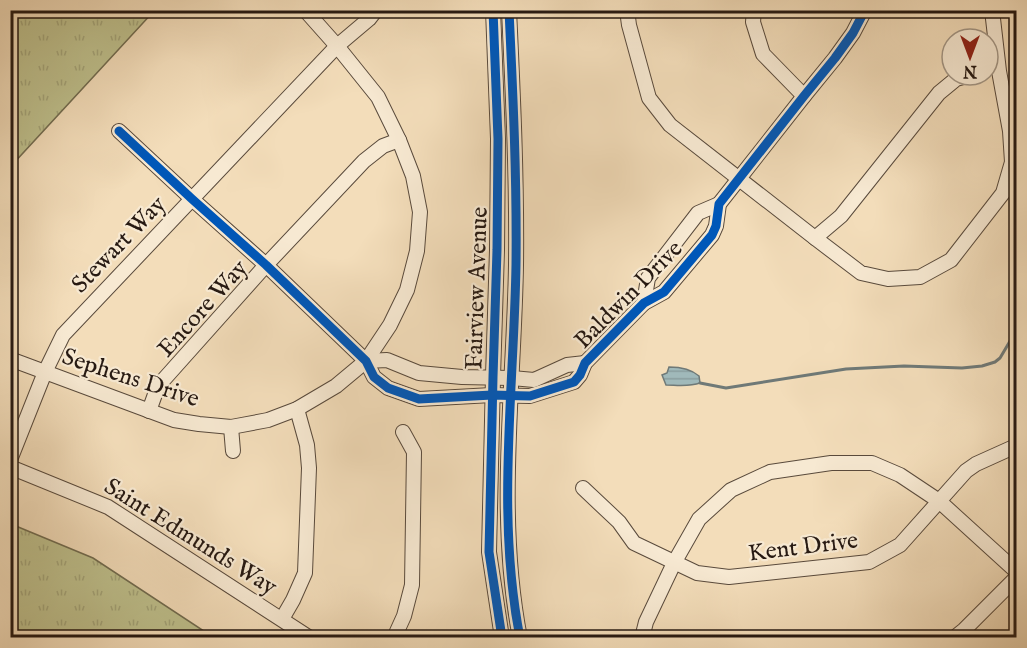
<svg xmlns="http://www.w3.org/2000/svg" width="1027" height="648" viewBox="0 0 1027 648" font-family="'IM FELL English',serif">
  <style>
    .grass { fill: url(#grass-tufts); stroke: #726c50; stroke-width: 1.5 }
    .water { fill: url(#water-rules); stroke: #6f7977; stroke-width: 1.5 }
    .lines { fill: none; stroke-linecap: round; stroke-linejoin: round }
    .stream { stroke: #6f7977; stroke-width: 3 }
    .minor-casing { stroke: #594a3c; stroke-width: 16 }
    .minor { stroke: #f7e9d2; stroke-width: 14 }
    .cycleway-casing { stroke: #f7e9d2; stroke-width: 13 }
    .cycleway { stroke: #0057b8; stroke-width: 9 }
    .labels { text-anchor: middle; stroke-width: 4.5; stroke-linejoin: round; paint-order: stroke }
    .street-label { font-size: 24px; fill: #261912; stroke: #f7e9d2 }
  </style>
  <defs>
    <pattern id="grass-tufts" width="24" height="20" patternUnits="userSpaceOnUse" patternTransform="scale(1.5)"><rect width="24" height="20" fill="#bec08d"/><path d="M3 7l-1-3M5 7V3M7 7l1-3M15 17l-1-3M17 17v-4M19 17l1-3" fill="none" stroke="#a3a479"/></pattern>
    <pattern id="water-rules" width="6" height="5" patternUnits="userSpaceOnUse" patternTransform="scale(1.5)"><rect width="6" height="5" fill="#a0b9ba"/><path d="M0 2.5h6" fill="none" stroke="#8a9e9f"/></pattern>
  </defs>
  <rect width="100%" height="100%" fill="#f3ddba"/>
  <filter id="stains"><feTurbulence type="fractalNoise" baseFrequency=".00333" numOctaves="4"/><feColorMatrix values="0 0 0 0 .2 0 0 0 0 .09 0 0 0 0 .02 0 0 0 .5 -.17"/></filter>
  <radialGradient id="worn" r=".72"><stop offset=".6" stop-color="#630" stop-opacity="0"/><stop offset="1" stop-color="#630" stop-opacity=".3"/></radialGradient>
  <g class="grass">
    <path d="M11 10 154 11 11 166 10 11Z"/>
    <path d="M11 524 93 558 213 637H11Z"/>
  </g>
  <path class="water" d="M669 367C679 367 691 369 699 376L700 383C689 387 676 385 666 385L662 375 667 373Z"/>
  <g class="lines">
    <path class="stream" d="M700 383 726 388 846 369 904 366 962 368 982 366 995 362 1000 358 1016 331"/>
    <defs>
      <g id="minor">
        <path d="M493 10 498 139 497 250 493 377 489 552 502 638"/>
        <path d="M509 10C513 95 517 180 516 265 514 389 496 515 520 638"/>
        <path d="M627 10 629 25 649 98 670 125 815 238 861 273 888 279 920 277 951 260 1003 193 1012 162 1010 131 999 71 992 10"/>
        <path d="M754 10 753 22 763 54 804 96"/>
        <path d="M119 131 192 199 266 265 366 361 374 377 388 388 419 399 492 395 530 396 574 382 580 375 585 363 644 303 664 292 712 235 716 226 719 204 804 96 835 58 853 33 865 10"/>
        <path d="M815 238 841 216 939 93 956 79 970 75"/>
        <path d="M644 303 648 278 698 213 719 204"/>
        <path d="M10 359 174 420 199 424 231 427 268 420 297 409 336 386 366 361 390 325 407 290 417 251 420 212 413 176 399 140 378 97 337 46 305 10"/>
        <path d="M366 361 387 360 419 373 462 377 512 378 534 380 567 365 585 363"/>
        <path d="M149 411 158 386 266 265 364 161 383 146 399 140"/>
        <path d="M231 427 233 451"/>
        <path d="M10 460 45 372 63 335 337 46 369 19 376 10"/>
        <path d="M10 467 108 507 310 638"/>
        <path d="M583 488 619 522 634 543 697 573 729 577 869 562 900 545 966 471 976 464 1016 446"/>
        <path d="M282 619 293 600 305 573 309 468 307 445 297 409"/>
        <path d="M394 638 404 616 412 585 414 452 403 432"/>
        <path d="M642 638 646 622 674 563 699 519 731 490 770 472 831 463H872L900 475 939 501 1016 571"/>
        <path d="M954 638 964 630 1016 578"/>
      </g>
    </defs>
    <use href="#minor" class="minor-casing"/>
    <use href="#minor" class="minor"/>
    <defs>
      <g id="cycleway">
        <path d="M493 10 498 139 497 250 493 377 489 552 502 638"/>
        <path d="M509 10C513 95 517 180 516 265 514 389 496 515 520 638"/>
        <path d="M119 131 192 199 266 265 366 361 374 377 388 388 419 399 492 395 530 396 574 382 580 375 585 363 644 303 664 292 712 235 716 226 719 204 804 96 835 58 853 33 865 10"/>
      </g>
    </defs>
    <use href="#cycleway" class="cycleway-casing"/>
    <use href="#cycleway" class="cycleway"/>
  </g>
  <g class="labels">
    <g class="street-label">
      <text transform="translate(118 244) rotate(-46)" y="8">Stewart Way</text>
      <text transform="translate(476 288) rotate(-88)" y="8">Fairview Avenue</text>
      <text transform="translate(628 294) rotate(-45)" y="8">Baldwin Drive</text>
      <text transform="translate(202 308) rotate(-48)" y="8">Encore Way</text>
      <text transform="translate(131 377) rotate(18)" y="8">Sephens Drive</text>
      <text transform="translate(191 536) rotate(32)" y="8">Saint Edmunds Way</text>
      <text transform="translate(803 546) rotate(-7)" y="8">Kent Drive</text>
    </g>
  </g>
  <rect width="1027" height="648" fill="none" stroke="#f3ddba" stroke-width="36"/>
  <rect x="12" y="12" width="1003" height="624" fill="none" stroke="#261912" stroke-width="3"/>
  <rect x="18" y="18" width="991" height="612" fill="none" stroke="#261912" stroke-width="1.5"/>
  <g transform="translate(970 57) rotate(180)"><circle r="28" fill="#f7e9d2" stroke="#a39685" stroke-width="1.5"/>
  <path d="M0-4.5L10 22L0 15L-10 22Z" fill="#8f2418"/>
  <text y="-9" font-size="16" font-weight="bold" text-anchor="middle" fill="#261912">N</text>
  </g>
  <rect width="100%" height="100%" filter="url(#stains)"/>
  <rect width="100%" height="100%" fill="url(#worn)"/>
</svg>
